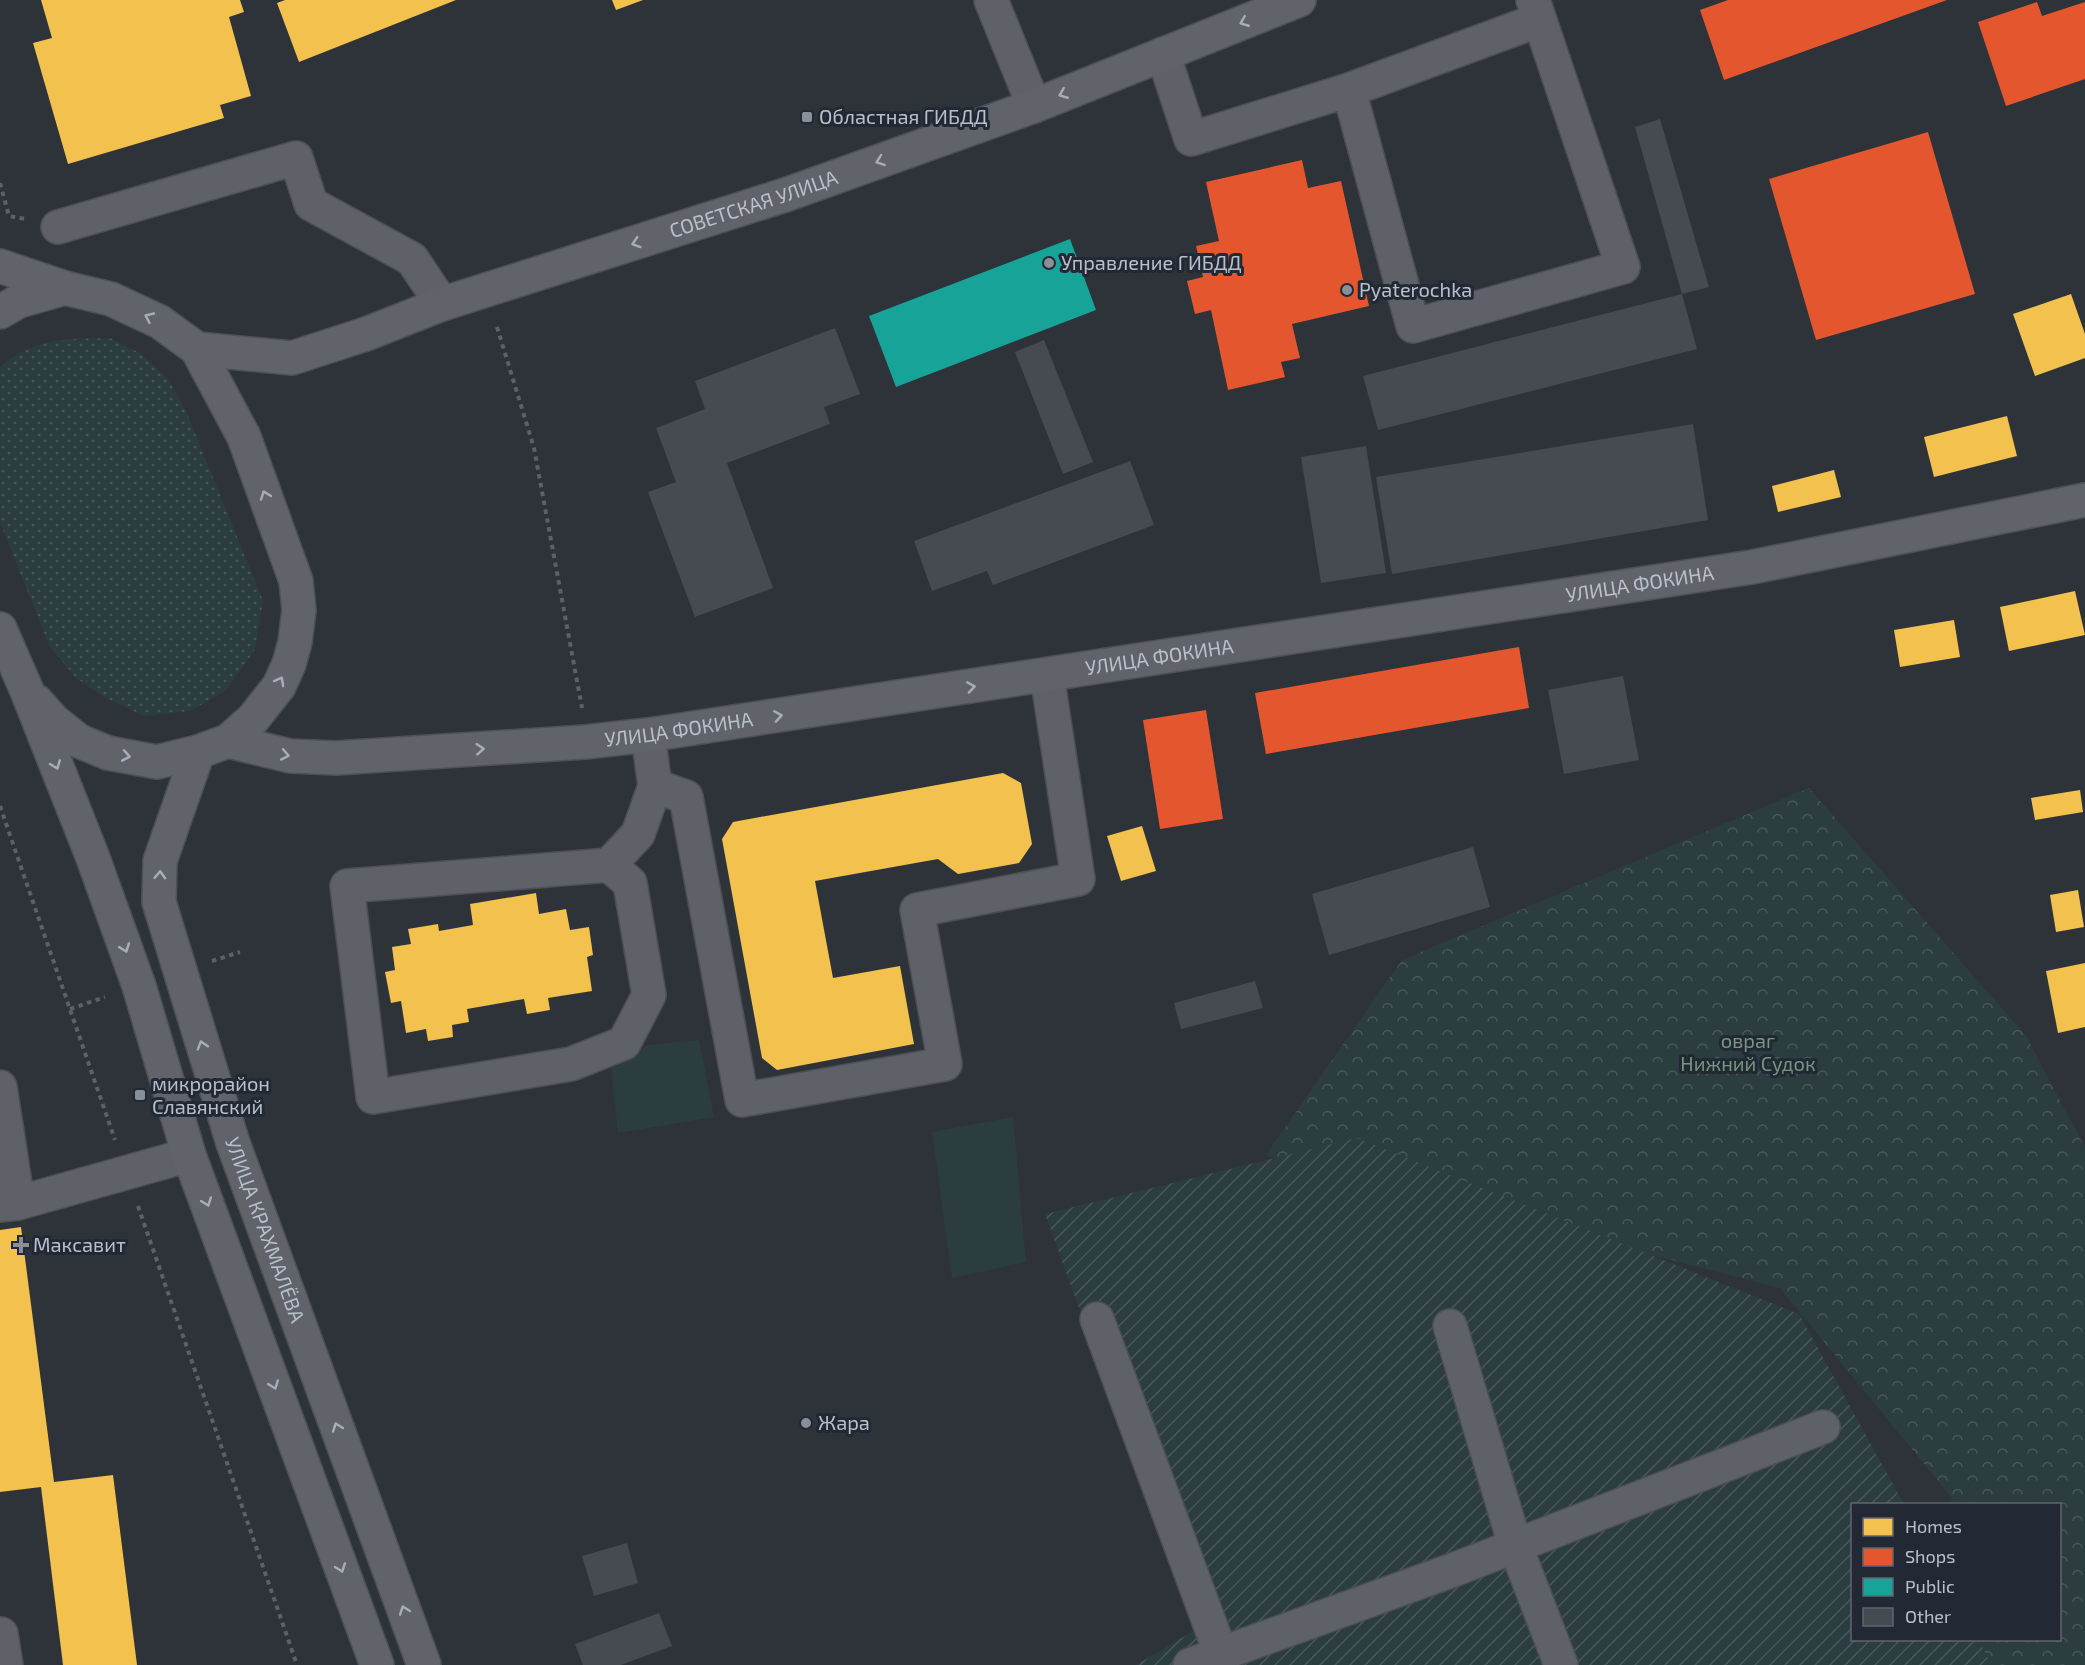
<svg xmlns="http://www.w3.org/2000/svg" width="2085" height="1665" viewBox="0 0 2085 1665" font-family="'Exo 2',sans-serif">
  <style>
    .grass { fill: url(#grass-dots) }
    .forest { fill: url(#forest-crowns) }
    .park { fill: #2c3d40 }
    .garden { fill: url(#garden-furrows) }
    .homes { fill: #f2c14e }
    .shops { fill: #e4572e }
    .public { fill: #17a398 }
    .building { fill: #464a51 }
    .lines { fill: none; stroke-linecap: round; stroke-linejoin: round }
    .minor-casing { stroke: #4c4f55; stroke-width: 36 }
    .major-casing { stroke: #4c5057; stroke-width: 36 }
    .path { stroke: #5c6165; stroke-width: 4; stroke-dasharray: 4.5 4.5; stroke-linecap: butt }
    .minor { stroke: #5e6268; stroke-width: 33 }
    .major { stroke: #60646a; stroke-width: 33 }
    .oneway { stroke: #a8aeb7 }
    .poi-dot { fill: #898f98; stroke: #222935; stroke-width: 2 }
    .labels { text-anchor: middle; stroke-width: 6; stroke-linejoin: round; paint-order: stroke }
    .poi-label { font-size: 20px; fill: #bac0ca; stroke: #222935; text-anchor: start }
    .street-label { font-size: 20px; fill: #bac0ca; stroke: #222935 }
    .park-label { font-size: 20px; fill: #74987d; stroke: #222935 }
  </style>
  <defs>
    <pattern id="grass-dots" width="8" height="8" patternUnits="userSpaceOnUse" patternTransform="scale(1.5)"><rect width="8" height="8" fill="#2c3d40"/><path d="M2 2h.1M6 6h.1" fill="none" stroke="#48575a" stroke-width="1.8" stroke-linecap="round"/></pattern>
    <pattern id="forest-crowns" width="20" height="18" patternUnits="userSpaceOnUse" patternTransform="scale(1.5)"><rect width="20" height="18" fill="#2c3d40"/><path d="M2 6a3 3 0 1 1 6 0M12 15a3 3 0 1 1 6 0" fill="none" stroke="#48575a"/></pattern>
    <pattern id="garden-furrows" width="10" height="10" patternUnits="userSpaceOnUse" patternTransform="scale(1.5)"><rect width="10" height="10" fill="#2c3d40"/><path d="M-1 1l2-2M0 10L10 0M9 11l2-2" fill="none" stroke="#48575a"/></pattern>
  </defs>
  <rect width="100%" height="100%" fill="#2e333a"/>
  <path class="grass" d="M110 338 141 354 168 379 186 411 263 601 255 650 225 691 190 711 144 716 104 697 75 677 49 645 0 522V367C36 337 65 339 110 338Z"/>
  <path class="forest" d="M1809 788 2026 1036 2085 1148V1665H1689L1852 1640H2060V1504H1950L1953 1499 1780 1288 1266 1155 1402 960Z"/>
  <g class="park">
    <path d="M699 1040 714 1117 618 1133 611 1069 648 1045Z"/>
    <path d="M1013 1117 1026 1262 952 1278 932 1132Z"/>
  </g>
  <path class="garden" d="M1357 1138 1799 1314 1904 1504H1852V1640H1978L1992 1665H1136L1195 1630 1045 1214Z"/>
  <g class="homes">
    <path d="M41 0H240L244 12 229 17 251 96 220 105 224 118 68 164 33 43 52 38Z"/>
    <path d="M285 0H456L299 62 277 3Z"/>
    <path d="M612 0H643L616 10Z"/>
    <path d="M2071 294 2085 334V358L2035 376 2013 314Z"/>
    <path d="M2007 416 2017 456 1934 477 1924 437Z"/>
    <path d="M1834 470 1841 497 1778 512 1772 486Z"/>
    <path d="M2075 591 2085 635 2009 651 2000 607Z"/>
    <path d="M1954 620 1960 657 1900 667 1894 630Z"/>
    <path d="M1003 773 1021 783 1032 844 1019 863 958 874 938 859 815 881 833 978 900 966 914 1044 777 1070 762 1058 722 839 733 822Z"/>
    <path d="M2080 790 2083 812 2035 820 2031 798Z"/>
    <path d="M1142 826 1156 871 1121 881 1107 836Z"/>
    <path d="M2078 890 2084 927 2056 932 2050 895Z"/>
    <path d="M536 893 539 914 566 909 570 930 589 927 593 955 587 957 592 991 548 998 550 1010 527 1014 524 999 467 1009 469 1022 452 1025 453 1037 428 1041 426 1029 406 1033 401 1001 391 1003 385 972 395 970 392 947 411 944 408 929 438 924 439 931 473 925 470 904Z"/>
    <path d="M2085 963V1027L2058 1033 2046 971Z"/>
    <path d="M21 1227 54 1482 113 1475 137 1665H63L41 1487 0 1492V1230Z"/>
  </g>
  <g class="shops">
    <path d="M1728 0H1947L1724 80 1700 10Z"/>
    <path d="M2037 2 2042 16 2085 2V79L2006 106 1978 22Z"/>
    <path d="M1928 132 1975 294 1816 340 1769 179Z"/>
    <path d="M1302 160 1308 188 1341 181 1369 306 1292 324 1300 358 1281 362 1285 377 1228 390 1211 310 1195 314 1187 281 1203 277 1196 246 1219 241 1206 182Z"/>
    <path d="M1519 647 1529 708 1266 754 1255 693Z"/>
    <path d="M1206 710 1223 819 1160 829 1143 720Z"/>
  </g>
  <path class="public" d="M1070 239 1096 310 896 387 869 316Z"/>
  <g class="building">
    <path d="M1660 119 1709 287 1682 294 1635 127Z"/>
    <path d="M1682 294 1697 349 1378 430 1363 376Z"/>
    <path d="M835 328 860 394 824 407 830 424 727 463 773 588 695 617 648 492 676 482 656 428 705 409 695 381Z"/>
    <path d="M1044 340 1093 462 1063 474 1015 352Z"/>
    <path d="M1693 424 1708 520 1392 574 1376 477Z"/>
    <path d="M1366 446 1386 573 1321 583 1301 457Z"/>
    <path d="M1130 461 1154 525 993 585 987 571 932 591 914 541Z"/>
    <path d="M1623 676 1639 760 1564 774 1548 690Z"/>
    <path d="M1473 847 1490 907 1329 955 1312 894Z"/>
    <path d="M1255 981 1263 1008 1181 1029 1174 1003Z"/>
    <path d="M627 1543 638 1583 594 1596 582 1556Z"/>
    <path d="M659 1613 672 1646 621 1665H583L575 1644Z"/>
  </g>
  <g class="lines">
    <defs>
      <g id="minor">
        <path d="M991 0 1034 106"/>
        <path d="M1163 54 1191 139 1349 90 1413 326 1623 267 1533 0"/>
        <path d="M1349 90 1539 20"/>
        <path d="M58 227 296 158 311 204 412 259 442 304"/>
        <path d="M655 786 686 797 742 1100 945 1064 917 910 1078 879 1047 675"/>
        <path d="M609 865 630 883 649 995 624 1043 571 1064 373 1097 347 886 609 865 638 834 655 786 648 735"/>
        <path d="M0 1087 18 1203"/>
        <path d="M0 1205 18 1203 189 1155"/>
        <path d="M1097 1319 1221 1654"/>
        <path d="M1450 1326 1515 1545 1561 1665"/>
        <path d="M1 1634 6 1665"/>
        <path d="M1190 1665 1453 1570 1823 1427"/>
      </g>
      <g id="major">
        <path d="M0 266 65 288 111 299 160 322 197 349 244 437 296 581 299 610 295 642 289 664 279 686 253 719 228 741 198 752 157 762 108 753 79 741 54 721 36 701"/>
        <path d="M0 312 19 301 65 288"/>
        <path id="s1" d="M197 349 292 358 366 334 442 304 785 195 1034 106 1299 0"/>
        <path d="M0 629 27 691 93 858 139 986 189 1155 377 1665"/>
        <path id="s2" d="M228 741 290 756 336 758 585 742 648 735 1752 567 2085 500"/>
        <path id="s3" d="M198 752 160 861 159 902 233 1143 424 1665"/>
      </g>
    </defs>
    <use href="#minor" class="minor-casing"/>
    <use href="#major" class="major-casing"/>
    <g class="path">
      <path d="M0 183 9 216 25 219"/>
      <path d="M497 327 534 448 582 708"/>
      <path d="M0 806 115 1140"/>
      <path d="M212 961 240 952"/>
      <path d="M70 1009 105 997"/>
      <path d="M138 1206 297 1665"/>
    </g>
    <use href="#minor" class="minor"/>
    <use href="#major" class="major"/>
  </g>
  <defs><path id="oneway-chevron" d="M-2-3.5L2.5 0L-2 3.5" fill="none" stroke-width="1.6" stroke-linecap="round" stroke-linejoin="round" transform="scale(1.5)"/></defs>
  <g class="oneway">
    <use href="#oneway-chevron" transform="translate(1244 22) rotate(158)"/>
    <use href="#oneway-chevron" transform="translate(1063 94) rotate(158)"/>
    <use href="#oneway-chevron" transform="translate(880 161) rotate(160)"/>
    <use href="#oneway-chevron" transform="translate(636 243) rotate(162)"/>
    <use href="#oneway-chevron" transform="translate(149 317) rotate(-155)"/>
    <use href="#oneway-chevron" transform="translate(265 495) rotate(-110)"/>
    <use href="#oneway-chevron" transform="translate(280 681) rotate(-61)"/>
    <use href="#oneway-chevron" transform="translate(971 687) rotate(-9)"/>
    <use href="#oneway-chevron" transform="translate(778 716) rotate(-9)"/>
    <use href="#oneway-chevron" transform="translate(480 749) rotate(-4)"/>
    <use href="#oneway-chevron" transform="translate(285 755) rotate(11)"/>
    <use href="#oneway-chevron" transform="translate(126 756) rotate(10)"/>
    <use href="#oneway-chevron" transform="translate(56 765) rotate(69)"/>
    <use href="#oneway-chevron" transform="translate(160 875) rotate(-88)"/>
    <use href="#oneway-chevron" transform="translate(125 948) rotate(70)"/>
    <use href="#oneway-chevron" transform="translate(202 1045) rotate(-107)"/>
    <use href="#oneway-chevron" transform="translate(207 1202) rotate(70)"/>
    <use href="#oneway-chevron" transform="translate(274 1385) rotate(70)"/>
    <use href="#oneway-chevron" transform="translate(337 1427) rotate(-110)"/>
    <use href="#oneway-chevron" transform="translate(341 1568) rotate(70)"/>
    <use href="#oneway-chevron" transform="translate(404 1610) rotate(-110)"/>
  </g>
  <g class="poi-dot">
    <rect x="801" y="111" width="12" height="12" rx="3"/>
    <circle cx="1049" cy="263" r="6"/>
    <circle cx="1347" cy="290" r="6"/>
    <rect x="134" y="1089" width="12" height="12" rx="3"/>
    <path d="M18 1236h6v6h6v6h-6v6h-6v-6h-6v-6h6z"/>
    <circle cx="806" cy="1423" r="6"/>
  </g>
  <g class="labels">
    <g class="poi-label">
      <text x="819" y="124">Областная ГИБДД</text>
      <text x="1061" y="270">Управление ГИБДД</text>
      <text x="1359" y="297">Pyaterochka</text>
      <text x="152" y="1091">микрорайон<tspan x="152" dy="23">Славянский</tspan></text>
      <text x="33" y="1252">Максавит</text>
      <text x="818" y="1430">Жара</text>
    </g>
    <g class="street-label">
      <text dy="7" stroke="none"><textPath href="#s1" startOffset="582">СОВЕТСКАЯ УЛИЦА</textPath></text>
      <text dy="7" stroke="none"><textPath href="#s2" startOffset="1426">УЛИЦА ФОКИНА</textPath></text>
      <text dy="7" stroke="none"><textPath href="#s2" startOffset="940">УЛИЦА ФОКИНА</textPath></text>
      <text dy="7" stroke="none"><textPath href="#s2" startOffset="454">УЛИЦА ФОКИНА</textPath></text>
      <text dy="7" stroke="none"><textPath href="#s3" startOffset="501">УЛИЦА КРАХМАЛЁВА</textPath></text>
    </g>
    <g class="park-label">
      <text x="1748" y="1048">овраг<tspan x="1748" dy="23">Нижний Судок</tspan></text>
    </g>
  </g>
  <rect x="1851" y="1503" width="210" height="138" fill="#222935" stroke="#5f6571" stroke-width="1.5"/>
  <rect x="1863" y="1518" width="30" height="18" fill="#f2c14e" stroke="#5f6571" stroke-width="1.5"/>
  <text x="1905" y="1533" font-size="18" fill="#bac0ca">Homes</text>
  <rect x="1863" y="1548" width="30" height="18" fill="#e4572e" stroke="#5f6571" stroke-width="1.5"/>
  <text x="1905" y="1563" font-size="18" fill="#bac0ca">Shops</text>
  <rect x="1863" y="1578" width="30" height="18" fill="#17a398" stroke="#5f6571" stroke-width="1.5"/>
  <text x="1905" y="1593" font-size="18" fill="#bac0ca">Public</text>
  <rect x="1863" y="1608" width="30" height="18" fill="#464a51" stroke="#5f6571" stroke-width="1.5"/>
  <text x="1905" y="1623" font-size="18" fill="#bac0ca">Other</text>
</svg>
